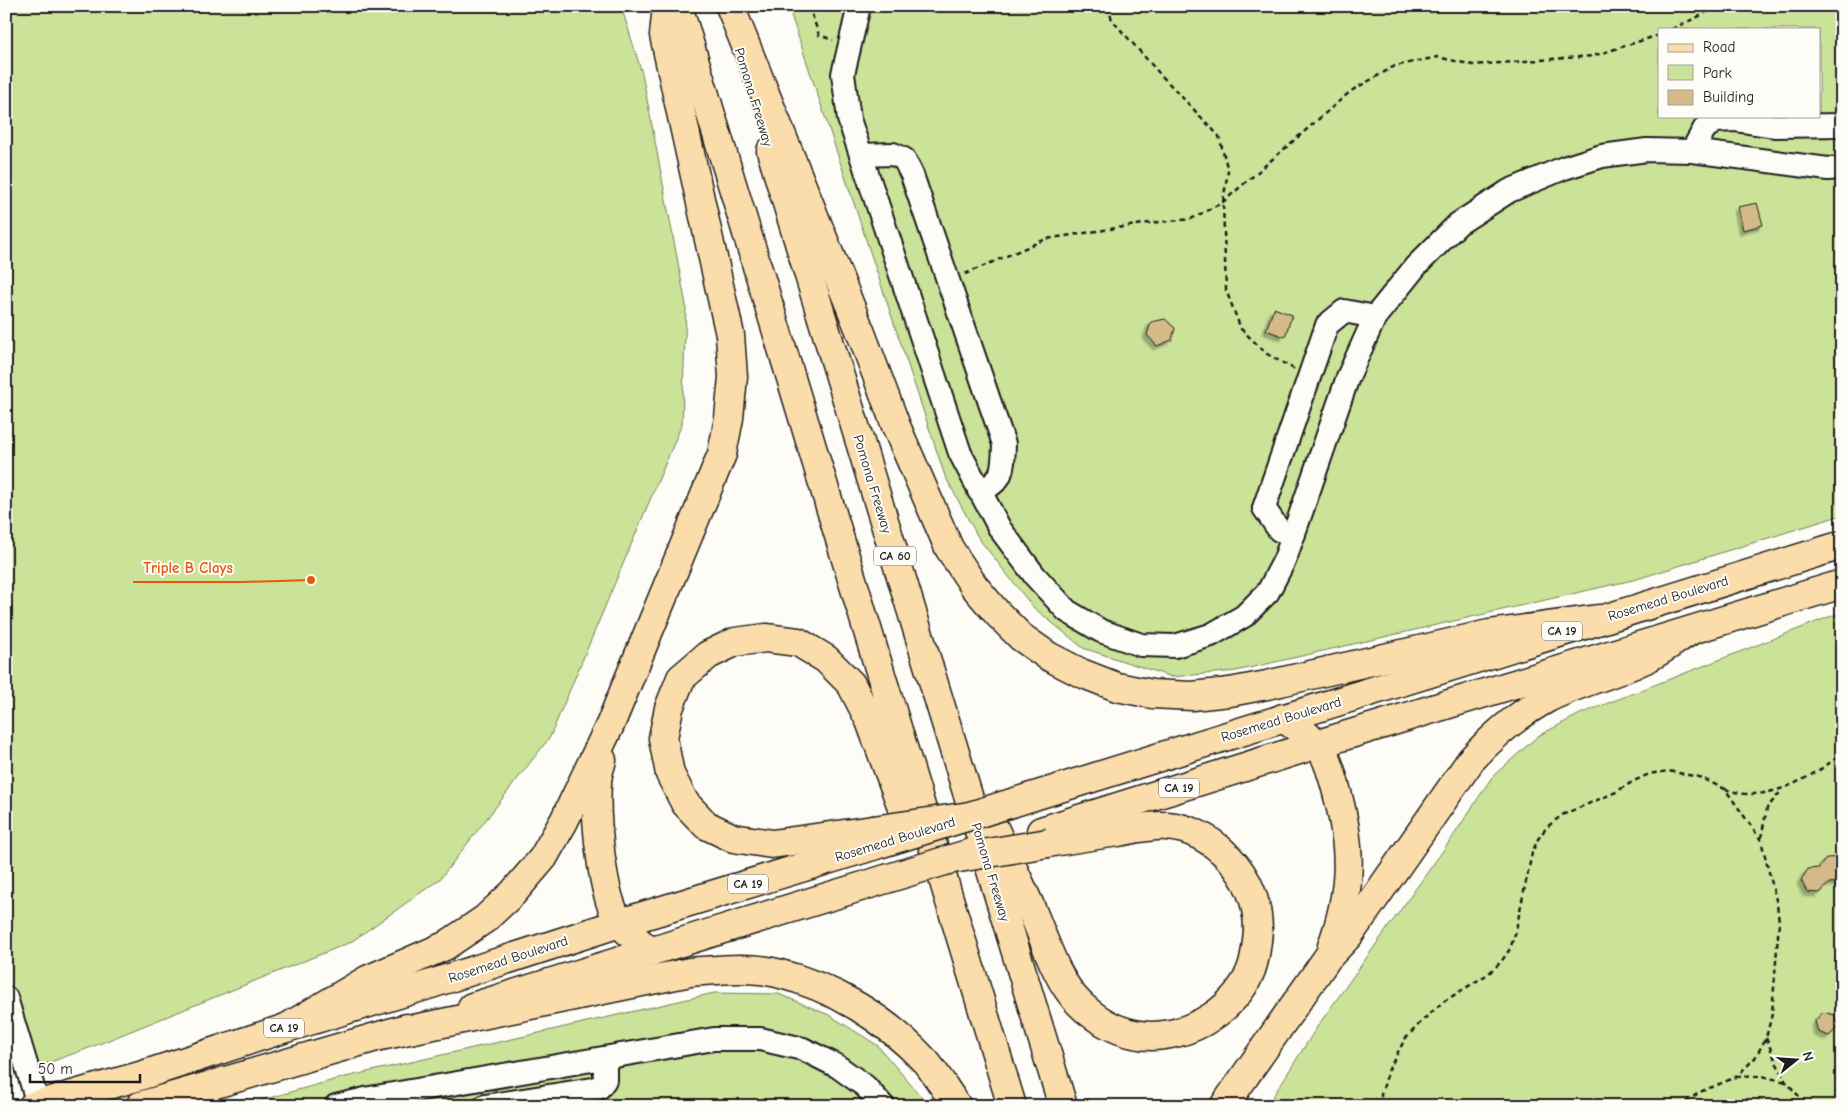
<svg xmlns="http://www.w3.org/2000/svg" width="1848" height="1112" viewBox="0 0 1848 1112" font-family="'Comic Neue',sans-serif">
  <style>
    .green { fill: #cae398; stroke: #73805a; fill-rule: evenodd }
    .building { fill: #d4b989; stroke: #1c1c1c; filter: url(#shadow) }
    .lines { fill: none; stroke-linecap: round; stroke-linejoin: round }
    .minor-casing { stroke: #1c1c1c; stroke-width: 26 }
    .major-casing { stroke: #1c1c1c; stroke-width: 31 }
    .highway-casing { stroke: #1c1c1c; stroke-width: 31 }
    .path { stroke: #1c1c1c; stroke-width: 2.5; stroke-dasharray: 5 4; stroke-linecap: butt }
    .minor { stroke: #fdfcf7; stroke-width: 22 }
    .major { stroke: #fbddab; stroke-width: 28 }
    .highway { stroke: #fbddab; stroke-width: 28 }
    .major-bridge-casing { stroke: #1c1c1c; stroke-width: 31; stroke-linecap: butt }
    .highway-bridge-casing { stroke: #1c1c1c; stroke-width: 31; stroke-linecap: butt }
    .major-bridge { stroke: #fbddab; stroke-width: 28 }
    .highway-bridge { stroke: #fbddab; stroke-width: 28 }
    .labels { text-anchor: middle; stroke-width: 4; stroke-linejoin: round; paint-order: stroke }
    .shield { fill: #fdfcf7; stroke: #605f5e; stroke-width: 1 }
    .shield-label { font-size: 12px; font-weight: bold; fill: #1c1c1c }
    .street-label { font-size: 14px; fill: #1c1c1c; stroke: #fdfcf7 }
    .leader { fill: none; stroke: #e8590c; stroke-width: 2 }
    .callout-dot { fill: #e8590c; stroke: #fdfcf7; stroke-width: 2 }
    .callout-label { font-size: 15px; text-anchor: middle; font-weight: bold; fill: #e8590c; stroke: #fdfcf7; stroke-width: 4; stroke-linejoin: round; paint-order: stroke }
  </style>
  <defs>
    <filter id="shadow"><feDropShadow dx="-4" dy="4" stdDeviation="1" flood-color="#0004"/></filter>
  </defs>
  <rect width="100%" height="100%" fill="#fdfcf7"/>
  <filter id="ink" filterUnits="userSpaceOnUse"><feTurbulence type="fractalNoise" baseFrequency=".02" numOctaves="2"/><feDisplacementMap in="SourceGraphic" scale="10" xChannelSelector="R" yChannelSelector="G"/><feConvolveMatrix kernelMatrix="1 2 1 2 8 2 1 2 1" color-interpolation-filters="sRGB"/></filter>
  <g filter="url(#ink)">
    <g class="green">
      <path d="M6 6H621L642 73 686 305 682 424 550 737 440 879 351 942 89 1048 6 1078Z"/>
      <path d="M788 6H1842V515L1637 579 1236 671 1172 677 1083 648 1033 607 979 539 945 476ZM1659 29H1819V116H1659Z"/>
      <path d="M1842 612V1106H1267L1317 1027 1452 838 1492 777 1538 736 1580 714Z"/>
      <path d="M714 993 779 994 829 1015 877 1045 929 1106H240L341 1078Z"/>
    </g>
    <g class="building">
      <path d="M1757 203 1763 225 1743 230 1738 207Z"/>
      <path d="M1274 308 1292 315 1285 337 1266 330Z"/>
      <path d="M1165 319 1175 328 1172 340 1157 346 1147 335 1151 322Z"/>
      <path d="M1842 857V882L1829 883 1820 893 1807 892 1801 880 1808 869 1819 868 1826 858Z"/>
      <path d="M1823 1012 1835 1015 1838 1027 1829 1036 1818 1032 1815 1021Z"/>
    </g>
    <g class="lines">
      <defs>
        <g id="minor">
          <path d="M859 6 843 74 849 119 960 453 1000 529 1035 576 1067 611 1101 631 1141 645 1175 646 1211 635 1244 616 1268 592 1285 559 1348 377 1375 317 1416 266 1458 224 1509 191 1564 168 1602 156 1647 150 1692 151 1828 169 1842 168"/>
          <path d="M1692 151 1705 128 1716 121 1735 120 1774 126 1842 125"/>
          <path d="M861 155 893 154 904 159 912 175 1004 444C1003 469 1004 482 979 491"/>
          <path d="M1294 534 1279 530 1264 508 1327 325 1344 311 1375 317"/>
          <path d="M6 998 38 1104"/>
          <path d="M336 1106 370 1098 714 1039H760L803 1049 837 1066 865 1086 883 1106"/>
          <path d="M485 1106 599 1088 605 1080V1058"/>
        </g>
        <g id="major">
          <path d="M1031 797 1842 545"/>
          <path d="M1041 831 1318 744 1842 584"/>
          <path d="M472 1007C610 963 748 922 886 879"/>
          <path d="M33 1106 140 1076 286 1028 428 985 620 923 876 845"/>
          <path d="M140 1106 407 1028"/>
        </g>
        <g id="highway">
          <path d="M678 6 1012 1106"/>
          <path d="M730 6 861 333 896 426 949 548 974 586 997 613 1021 637 1048 656 1081 673 1117 687 1152 694 1192 696 1230 692 1267 685 1489 634 1598 619"/>
          <path d="M771 151 1063 1106"/>
          <path d="M1283 718C1294 726 1307 734 1317 744 1327 754 1331 772 1335 785 1352 845 1353 887 1332 946"/>
          <path d="M602 760C600 768 597 775 597 783 595 815 601 900 621 924 629 934 640 942 649 951"/>
          <path d="M873 830 772 844 733 838 706 825 685 803 670 774 663 738 669 708 681 678 708 655 735 642 766 638 798 642 826 659 851 684 870 721 909 826"/>
          <path d="M995 830C1008 858 1021 885 1033 913 1045 941 1057 981 1079 1003 1094 1018 1114 1030 1134 1034 1179 1044 1235 1013 1251 970 1256 957 1257 943 1258 930 1258 902 1248 878 1229 858 1213 841 1192 828 1167 826 1151 825 1134 829 1118 832 1095 835 1071 839 1048 843"/>
          <path d="M286 1028 367 980 445 946 485 919 513 893 543 858 564 821 610 725 722 454 729 418 733 377 730 335 664 35 667 6"/>
          <path d="M385 1035 690 972C718 970 749 966 777 973 834 987 886 1019 926 1062 937 1075 947 1092 957 1106"/>
          <path d="M1224 1106 1328 957 1349 935 1471 760C1494 735 1518 714 1548 698 1578 683 1611 675 1641 661 1658 654 1674 641 1690 631"/>
        </g>
      </defs>
      <use href="#minor" class="minor-casing"/>
      <use href="#major" class="major-casing"/>
      <use href="#highway" class="highway-casing"/>
      <g class="path">
        <path d="M809 6 819 35 833 40"/>
        <path d="M1108 6 1112 20 1159 73 1219 136 1228 171 1223 202 1226 290 1241 329 1267 354 1294 369"/>
        <path d="M1672 29 1704 14 1712 6"/>
        <path d="M965 274 1046 239 1149 223 1191 219 1223 202 1351 91 1395 66 1437 57 1473 65 1593 56 1659 35"/>
        <path d="M1725 789C1732 791 1740 794 1747 794 1783 795 1815 774 1842 754"/>
        <path d="M1761 838 1767 808 1782 790"/>
        <path d="M1766 1038 1777 1064 1786 1082 1808 1106"/>
        <path d="M1736 1077 1762 1076 1786 1082"/>
        <path d="M1382 1106 1381 1095 1389 1069 1405 1039 1424 1019 1443 1002 1488 974 1501 962 1510 949 1515 934 1532 853 1538 839 1547 827 1562 815 1616 792 1632 782 1649 774 1668 771 1699 777 1725 789 1761 840 1777 904 1779 922 1772 1014 1766 1038 1755 1058 1736 1077 1700 1092 1680 1106"/>
      </g>
      <use href="#minor" class="minor"/>
      <use href="#major" class="major"/>
      <use href="#highway" class="highway"/>
      <defs>
        <g id="major-bridge">
          <path d="M876 845 1031 797"/>
          <path d="M886 879 971 853"/>
        </g>
        <g id="highway-bridge">
          <path d="M873 830 970 816"/>
          <path d="M947 860 1048 843"/>
        </g>
      </defs>
      <use href="#major-bridge" class="major-bridge-casing"/>
      <use href="#highway-bridge" class="highway-bridge-casing"/>
      <use href="#major-bridge" class="major-bridge"/>
      <use href="#highway-bridge" class="highway-bridge"/>
    </g>
  </g>
  <g class="labels">
    <g class="shield">
      <rect x="874" y="546.5" width="42" height="19" rx="4"/>
      <rect x="1542" y="621.5" width="40" height="19" rx="4"/>
      <rect x="1159" y="778.5" width="40" height="19" rx="4"/>
      <rect x="728" y="874.5" width="40" height="19" rx="4"/>
      <rect x="264" y="1018.5" width="40" height="19" rx="4"/>
    </g>
    <g class="shield-label">
      <text x="895" y="560">CA 60</text>
      <text x="1562" y="635">CA 19</text>
      <text x="1179" y="792">CA 19</text>
      <text x="748" y="888">CA 19</text>
      <text x="284" y="1032">CA 19</text>
    </g>
    <g class="street-label">
      <text transform="translate(754 97) rotate(73)" y="5">Pomona Freeway</text>
      <text transform="translate(873 484) rotate(73)" y="5">Pomona Freeway</text>
      <text transform="translate(1668 598) rotate(-17)" y="5">Rosemead Boulevard</text>
      <text transform="translate(1281 719) rotate(-17)" y="5">Rosemead Boulevard</text>
      <text transform="translate(895 839) rotate(-17)" y="5">Rosemead Boulevard</text>
      <text transform="translate(991 872) rotate(73)" y="5">Pomona Freeway</text>
      <text transform="translate(508 959) rotate(-18)" y="5">Rosemead Boulevard</text>
    </g>
  </g>
  <path class="leader" d="M311 580L242 582H133"/>
  <circle class="callout-dot" cx="311" cy="580" r="5"/>
  <g class="callout-label">
    <text x="188" y="573">Triple B Clays</text>
  </g>
  <rect width="1848" height="1112" fill="none" stroke="#fdfcf7" stroke-width="25"/>
  <rect x="12" y="12" width="1823" height="1087" fill="none" stroke="#1c1c1c" stroke-width="2" filter="url(#ink)"/>
  <rect x="1658" y="28" width="162" height="90" fill="#fdfcf7" stroke="#a3a29f"/>
  <rect x="1668" y="44" width="25" height="8" fill="#fbddab" stroke="#a3a29f"/>
  <text x="1703" y="52" font-size="15" fill="#1c1c1c">Road</text>
  <rect x="1668" y="65" width="25" height="15" fill="#cae398" stroke="#a3a29f"/>
  <text x="1703" y="78" font-size="15" fill="#1c1c1c">Park</text>
  <rect x="1668" y="90" width="25" height="15" fill="#d4b989" stroke="#a3a29f"/>
  <text x="1703" y="102" font-size="15" fill="#1c1c1c">Building</text>
  <g transform="translate(1796 1060) rotate(73)" stroke="#fdfcf7" stroke-width="4" paint-order="stroke">
  <path d="M0-4L9 19L0 12L-9 19Z" fill="#1c1c1c"/>
  <text y="-8" font-size="14" font-weight="bold" text-anchor="middle" fill="#1c1c1c">N</text>
  </g>
  <path d="M30 1074v8h110v-8" fill="none" stroke="#1c1c1c" stroke-width="2.5"/>
  <text x="38" y="1074" font-size="15" fill="#1c1c1c" stroke="#fdfcf7" stroke-width="4" paint-order="stroke">50 m</text>
</svg>
